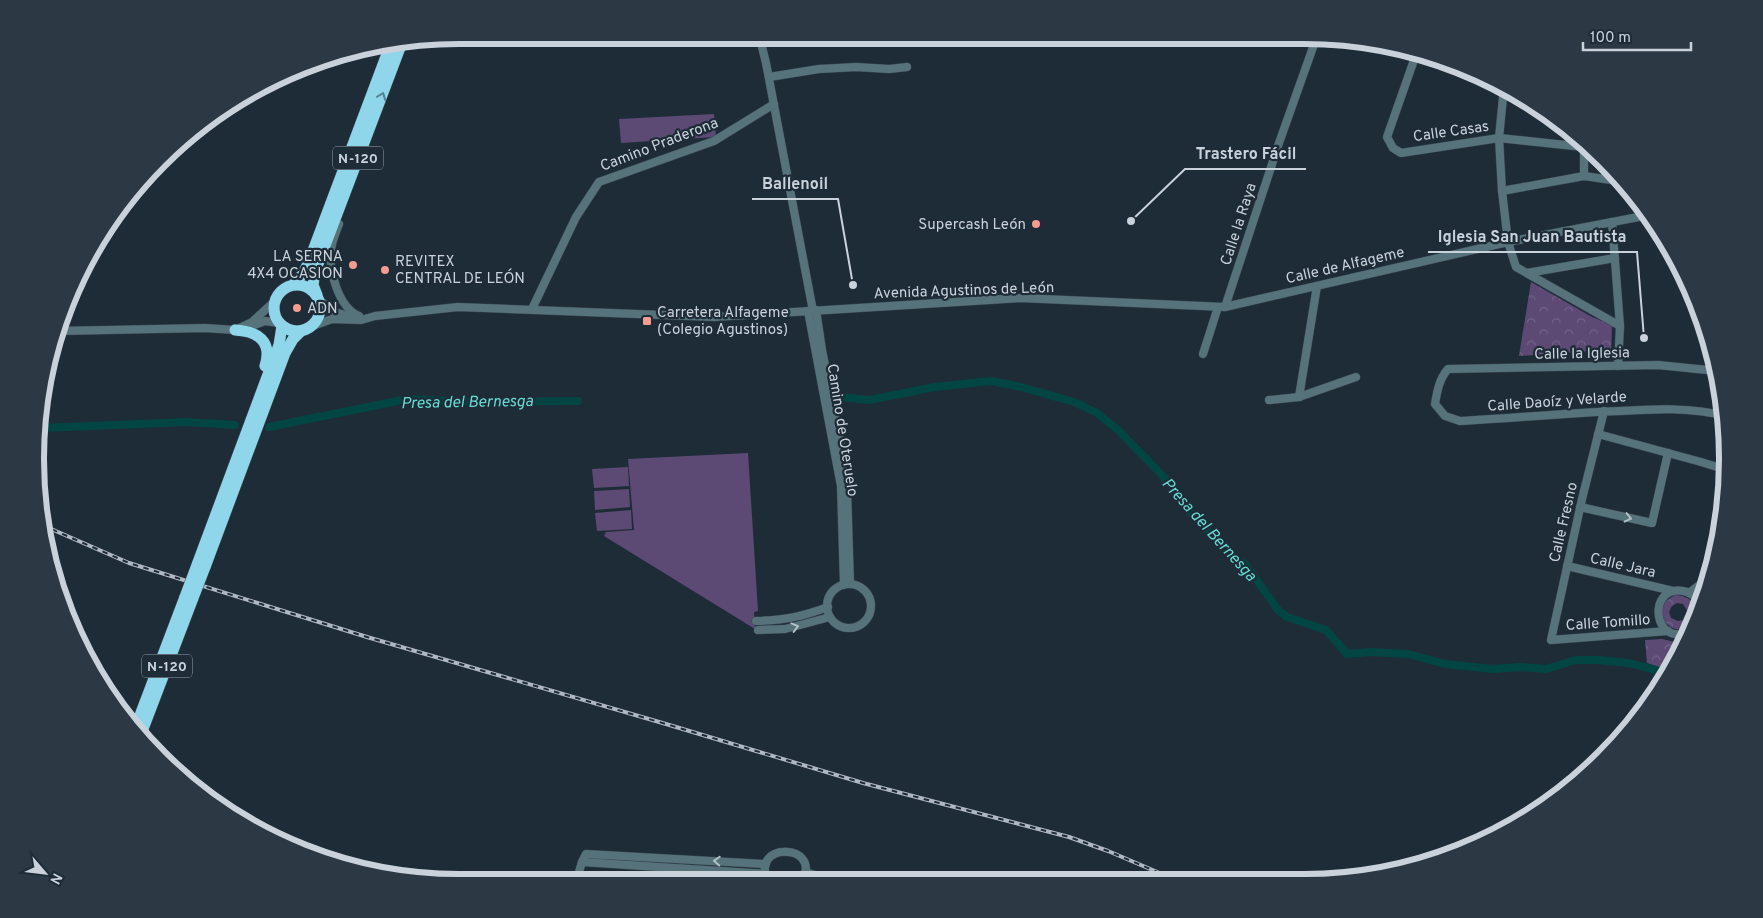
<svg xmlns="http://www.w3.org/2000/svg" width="1763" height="918" viewBox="0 0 1763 918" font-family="Overpass,sans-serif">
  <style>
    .grass { fill: #5c4a75 }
    .park { fill: url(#park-crowns); fill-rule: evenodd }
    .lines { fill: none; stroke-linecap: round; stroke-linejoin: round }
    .canal { stroke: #024643; stroke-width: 8 }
    .minor-casing { stroke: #394752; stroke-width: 9 }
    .highway-casing { stroke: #394752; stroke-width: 12 }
    .minor { stroke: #56727a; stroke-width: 8 }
    .highway { stroke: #8fd6ea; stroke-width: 11 }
    .rail-casing { stroke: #afb8c2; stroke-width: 4 }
    .rail { stroke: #1e2c38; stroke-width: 2; stroke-dasharray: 5.5; stroke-linecap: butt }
    .highway-bridge-casing { stroke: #394752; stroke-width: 12; stroke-linecap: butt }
    .highway-bridge { stroke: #8fd6ea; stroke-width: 11 }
    .oneway { stroke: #568191 }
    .oneway2 { stroke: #b2bfc8 }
    .poi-dot { fill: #f59c91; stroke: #1e2c38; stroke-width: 2 }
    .labels { text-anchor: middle; stroke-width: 4.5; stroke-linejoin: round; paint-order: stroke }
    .shield { fill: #1e2c38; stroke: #96a0aa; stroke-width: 1 }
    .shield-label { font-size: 14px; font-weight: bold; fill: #c9d2db }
    .street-label { font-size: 15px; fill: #c9d2db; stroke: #1e2c38 }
    .poi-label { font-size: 15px; fill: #c9d2db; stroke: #1e2c38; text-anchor: start }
    .water-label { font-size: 16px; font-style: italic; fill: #67dbd3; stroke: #1e2c38 }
    .rim { fill: none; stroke: #c9d2db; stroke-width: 6 }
    .leader { fill: none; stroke: #c9d2db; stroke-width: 2 }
    .callout-dot { fill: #c9d2db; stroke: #1e2c38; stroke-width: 2 }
    .callout-label { font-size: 16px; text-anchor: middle; font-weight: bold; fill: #c9d2db; stroke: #1e2c38; stroke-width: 4.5; stroke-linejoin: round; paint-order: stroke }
  </style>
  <defs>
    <pattern id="park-crowns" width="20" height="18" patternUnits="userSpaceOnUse" patternTransform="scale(1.25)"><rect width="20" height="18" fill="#5c4a75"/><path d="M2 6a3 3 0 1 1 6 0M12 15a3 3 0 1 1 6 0" fill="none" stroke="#726388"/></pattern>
  </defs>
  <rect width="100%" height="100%" fill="#1e2c38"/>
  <g class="grass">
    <path d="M714 114 716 137 621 143 619 119Z"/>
    <path d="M748 453 758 611 754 612 755 629 604 536 606 532 634 530 628 459Z"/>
    <path d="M628 467 629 486 594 488 592 469Z"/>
    <path d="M629 489 630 507 595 510 594 491Z"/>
    <path d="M631 510 632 529 597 531 595 513Z"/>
  </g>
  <g class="park">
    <path d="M1531 282 1592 317 1612 325 1611 355 1596 356 1591 351 1519 356Z"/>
    <path d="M1676 595C1714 598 1686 646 1666 623 1657 612 1664 599 1676 595ZM1677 603 1683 604 1688 612 1684 620 1678 621 1671 618 1669 612 1672 606Z"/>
    <path d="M1662 639 1679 643 1686 642 1669 670 1647 663 1645 640Z"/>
  </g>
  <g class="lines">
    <g class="canal">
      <path d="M842 397 869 400 935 387 991 381 1021 387 1074 402 1097 413 1118 430 1157 470 1169 483 1189 511 1233 557 1246 565 1278 610 1287 617 1326 630 1347 654 1370 652 1408 654 1445 664 1493 669 1520 667 1546 669 1576 660H1598L1629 663 1667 673"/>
      <path d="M269 427 408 399 474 402 578 401"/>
      <path d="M42 428 187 422 235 425"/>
    </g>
    <defs>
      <g id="minor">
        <path d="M759 35 766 63 813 311"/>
        <path d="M1419 52 1414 60 1387 137 1393 148 1401 153 1499 138 1584 147V176"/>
        <path d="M769 77 819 69 856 67 889 69 907 67"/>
        <path d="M1504 87 1499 138 1502 191 1508 242 1516 267 1620 326"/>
        <path d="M1502 191 1584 176 1625 182"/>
        <path d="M1612 222 1620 326 1618 366"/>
        <path d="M339 224C336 232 332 241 331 250 329 271 338 307 359 316"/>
        <path d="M1527 273 1615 258"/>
        <path d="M319 299 332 311 348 316"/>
        <path d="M1225 307 1279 143 1317 36"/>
        <path d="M532 309 576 217 599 182 714 141 774 104"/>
        <path d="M816 310 822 350 844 462 847 489 850 584"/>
        <path d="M808 311 841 486 844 585"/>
        <path d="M252 326 265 321 279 323"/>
        <path d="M310 327 332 319 361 320 375 316 458 307 714 317 1020 298 1225 307 1508 242 1649 215"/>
        <path d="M58 331 205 328 235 330 252 322 275 301"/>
        <path d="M1203 354 1218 307"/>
        <path d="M1717 371 1658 365 1448 369C1439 379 1437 392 1435 404L1445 416 1460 421C1514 418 1567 413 1621 411 1656 409 1691 407 1725 416"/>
        <path d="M1299 397 1317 286"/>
        <path d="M1269 400 1299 397 1356 377"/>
        <path d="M1604 411 1582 499 1551 640 1668 631"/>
        <path d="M1598 434 1701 462 1727 470"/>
        <path d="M1580 507 1652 523 1668 453"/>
        <path d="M1567 566 1673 591"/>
        <circle cx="849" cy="606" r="22"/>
        <path d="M1689 593 1710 577"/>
        <path d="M756 621C785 620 801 617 828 607"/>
        <path d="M758 630 785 629 830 617"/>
        <path d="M1690 631C1653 649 1646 585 1683 591 1691 592 1697 598 1700 606"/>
        <path d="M582 862 766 874"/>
        <path d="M805 872 835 881"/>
        <path d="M696 881 697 870"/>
        <path d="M768 881C749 841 823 843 802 881"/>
        <path d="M576 882 582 862 586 854 766 864"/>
      </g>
      <g id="highway">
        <path d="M294 284 302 275 308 264 390 46"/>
        <circle cx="297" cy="308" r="23"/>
        <path d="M317 295 313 285 315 272 401 45"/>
        <path d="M235 330C257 331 273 341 265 366"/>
        <path d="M197 565 279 345 282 326"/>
        <path d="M205 567 285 353 293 339 301 331"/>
        <path d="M136 726 185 597"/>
        <path d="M141 734 193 598"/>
      </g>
    </defs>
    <use href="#minor" class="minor-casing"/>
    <use href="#highway" class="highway-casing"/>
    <use href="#minor" class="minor"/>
    <use href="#highway" class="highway"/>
    <defs>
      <path id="rail" d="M42 525 129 563 367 637 666 724 863 783 1069 837 1108 851 1176 880"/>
    </defs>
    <use href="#rail" class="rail-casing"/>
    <use href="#rail" class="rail"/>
    <defs>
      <g id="highway-bridge">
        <path d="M185 597 197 565"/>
        <path d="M193 598 205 567"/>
      </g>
    </defs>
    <use href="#highway-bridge" class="highway-bridge-casing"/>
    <use href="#highway-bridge" class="highway-bridge"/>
  </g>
  <defs><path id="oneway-chevron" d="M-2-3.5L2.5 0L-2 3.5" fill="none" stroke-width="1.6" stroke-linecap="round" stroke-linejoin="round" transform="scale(1.25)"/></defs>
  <use class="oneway" href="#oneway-chevron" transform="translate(382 96) rotate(-69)"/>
  <g class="oneway2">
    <use href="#oneway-chevron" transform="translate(1628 518) rotate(13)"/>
    <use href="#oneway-chevron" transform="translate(795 627) rotate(-14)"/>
    <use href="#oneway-chevron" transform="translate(717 861) rotate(-177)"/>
  </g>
  <g class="poi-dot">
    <circle cx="1036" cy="224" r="5"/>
    <circle cx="353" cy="265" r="5"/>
    <circle cx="385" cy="270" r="5"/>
    <circle cx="297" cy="308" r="5"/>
    <rect x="642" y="316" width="10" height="10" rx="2.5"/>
  </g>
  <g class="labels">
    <g class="shield">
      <rect x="333" y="146.5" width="50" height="23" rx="4"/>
      <rect x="142" y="654.5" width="50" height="23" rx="4"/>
    </g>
    <g class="shield-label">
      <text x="358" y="163">N-120</text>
      <text x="167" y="671">N-120</text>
    </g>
    <g class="street-label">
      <text transform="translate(1451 131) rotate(-8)" y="5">Calle Casas</text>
      <text transform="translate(659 144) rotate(-21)" y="5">Camino Praderona</text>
      <text transform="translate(1238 224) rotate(-72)" y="5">Calle la Raya</text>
      <text transform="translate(1345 265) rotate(-13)" y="5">Calle de Alfageme</text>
      <text transform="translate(964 290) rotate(-2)" y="5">Avenida Agustinos de León</text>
      <text transform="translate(1582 353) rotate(-1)" y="5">Calle la Iglesia</text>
      <text transform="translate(1557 401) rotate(-4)" y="5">Calle Daoíz y Velarde</text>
      <text transform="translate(843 430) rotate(81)" y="5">Camino de Oteruelo</text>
      <text transform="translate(1563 522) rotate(-77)" y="5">Calle Fresno</text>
      <text transform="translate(1623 565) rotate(13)" y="5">Calle Jara</text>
      <text transform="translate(1608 622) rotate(-4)" y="5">Calle Tomillo</text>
    </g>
    <g class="poi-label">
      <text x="1026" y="229" text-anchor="end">Supercash León</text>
      <text x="343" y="261" text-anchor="end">LA SERNA<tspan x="343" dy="17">4X4 OCASION</tspan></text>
      <text x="395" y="266">REVITEX<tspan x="395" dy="17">CENTRAL DE LEÓN</tspan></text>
      <text x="307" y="313">ADN</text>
      <text x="657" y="317">Carretera Alfageme<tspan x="657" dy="17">(Colegio Agustinos)</tspan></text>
    </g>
    <g class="water-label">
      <text transform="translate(467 401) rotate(-1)" y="6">Presa del Bernesga</text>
      <text transform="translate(1210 529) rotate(48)" y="6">Presa del Bernesga</text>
    </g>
  </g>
  <path d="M0 0H1763V918H0ZM459 44H1304A415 415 0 0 1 1719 459V459A415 415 0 0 1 1304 874H459A415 415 0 0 1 44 459V459A415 415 0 0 1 459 44Z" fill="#2c3945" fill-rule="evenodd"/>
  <path class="rim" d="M459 44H1304A415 415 0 0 1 1719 459V459A415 415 0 0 1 1304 874H459A415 415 0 0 1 44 459V459A415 415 0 0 1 459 44Z"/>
  <path class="leader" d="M1131 221L1185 169H1306M853 285L838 199H752M1644 338L1637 252H1428"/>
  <g class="callout-dot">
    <circle cx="1131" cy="221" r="5"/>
    <circle cx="853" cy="285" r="5"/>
    <circle cx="1644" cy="338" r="5"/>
  </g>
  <g class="callout-label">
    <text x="1246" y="159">Trastero Fácil</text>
    <text x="795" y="189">Ballenoil</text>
    <text x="1532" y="242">Iglesia San Juan Bautista</text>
  </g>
  <g transform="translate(45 873) rotate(118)" stroke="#1e2c38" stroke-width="4" paint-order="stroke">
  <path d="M0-4L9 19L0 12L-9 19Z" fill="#c9d2db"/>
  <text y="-8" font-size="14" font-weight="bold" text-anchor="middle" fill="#c9d2db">N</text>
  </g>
  <path d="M1583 42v8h108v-8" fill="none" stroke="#c9d2db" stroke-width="2.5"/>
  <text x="1590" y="42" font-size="15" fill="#c9d2db" stroke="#1e2c38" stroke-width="4" paint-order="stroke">100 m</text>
</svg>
